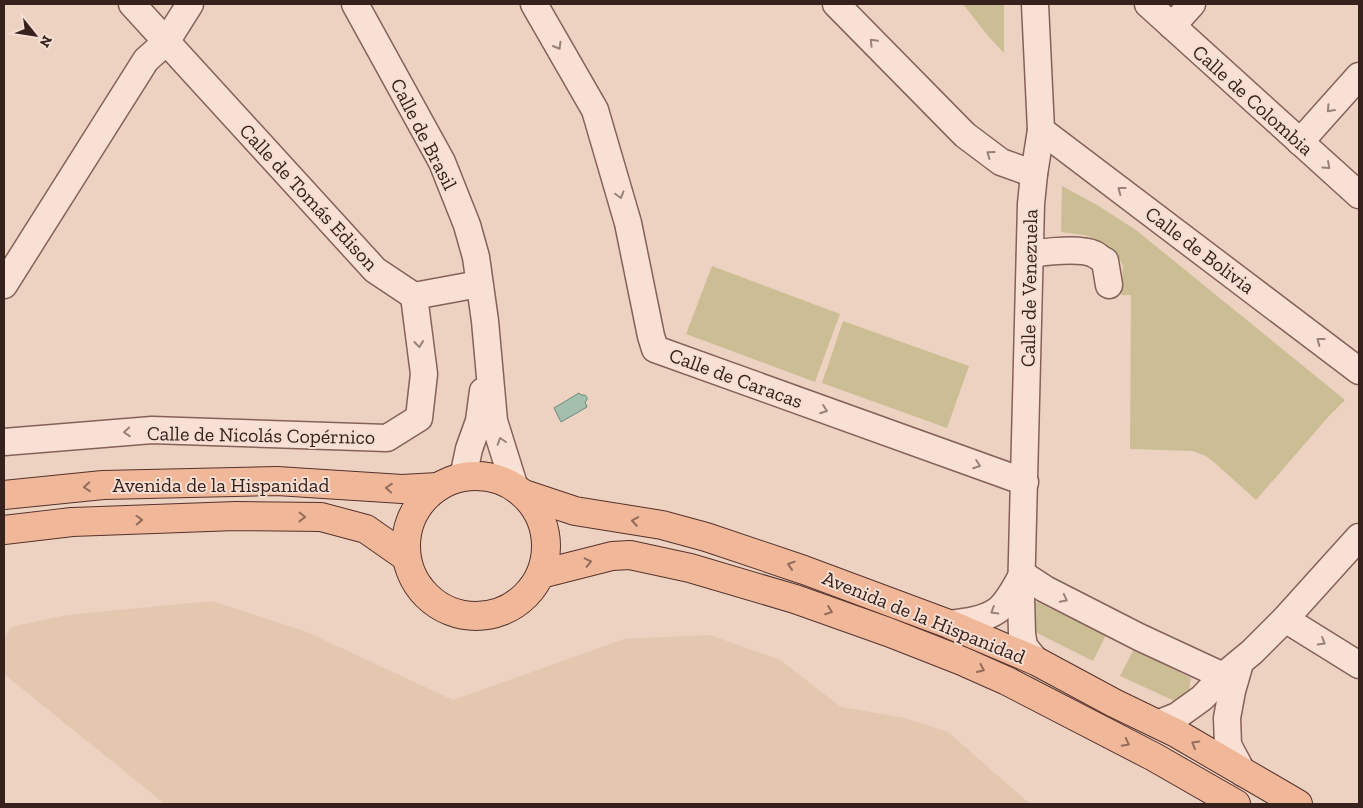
<svg xmlns="http://www.w3.org/2000/svg" width="1363" height="808" viewBox="0 0 1363 808" font-family="'Zilla Slab',serif">
  <style>
    .farmland { fill: #e3c8af }
    .green { fill: #cbbe95 }
    .water { fill: #a4bfae; stroke: #6b8d79 }
    .lines { fill: none; stroke-linecap: round; stroke-linejoin: round }
    .minor-casing { stroke: #866159; stroke-width: 29 }
    .major-casing { stroke: #54322d; stroke-width: 30 }
    .minor { stroke: #f8e1d4; stroke-width: 26 }
    .major { stroke: #f0b799; stroke-width: 28 }
    .oneway { stroke: #978178 }
    .oneway2 { stroke: #936c5b }
    .labels { text-anchor: middle; stroke-width: 4; stroke-linejoin: round; paint-order: stroke }
    .street-label { font-size: 20px; fill: #36211d; stroke: #f5ded1 }
  </style>
  <rect width="100%" height="100%" fill="#edd1c1"/>
  <path class="farmland" d="M212 601 307 632 453 700 624 639 710 635 780 660 841 707 905 718 948 732 1030 804H165L4 674V640L11 627 67 615Z"/>
  <g class="green">
    <path d="M963 4H1004V53L988 36Z"/>
    <path d="M1062 186 1097 205 1136 230 1345 400 1329 416 1256 500 1216 464 1206 456 1192 451 1130 449 1131 295H1121L1123 266 1117 254 1104 243 1084 235 1061 232Z"/>
    <path d="M712 266 840 314 815 382 686 334Z"/>
    <path d="M843 321 969 366 947 428 822 383Z"/>
    <path d="M1037 602 1106 635 1093 661 1033 631 1029 609Z"/>
    <path d="M1134 649 1191 678 1188 697 1181 704 1120 676Z"/>
  </g>
  <path class="water" d="M579 393 581 395H585L587 397V400L585 402 587 407 561 422 554 408Z"/>
  <g class="lines">
    <defs>
      <g id="minor">
        <path d="M132 4 375 270 414 296 479 284"/>
        <path d="M355 4 442 162 467 225 476 257 485 321 494 421 515 488"/>
        <path d="M534 4 595 110 628 223 651 336 655 349 1025 482"/>
        <path d="M836 4 965 135 1001 162 1034 174"/>
        <path d="M1035 4 1041 130 1034 174 1031 204 1021 597 1022 634 1024 646 1036 661"/>
        <path d="M1148 4 1359 195"/>
        <path d="M1172 26 1192 4"/>
        <path d="M1041 130 1359 371"/>
        <path d="M1300 142 1359 76"/>
        <path d="M1030 255C1044 251 1081 248 1094 254 1098 256 1101 259 1105 261L1109 285"/>
        <path d="M4 285 146 60 166 42 190 4"/>
        <path d="M4 442 152 430 387 438 419 418 424 374 414 296"/>
        <path d="M463 477 469 449 479 421 483 391"/>
        <path d="M1022 574 1045 589 1139 637 1223 676"/>
        <path d="M1285 619 1359 665"/>
        <path d="M949 624C966 622 984 620 998 610 1008 602 1016 586 1022 575"/>
        <path d="M1240 663 1232 691 1227 718 1228 745 1243 773"/>
        <path d="M1157 724 1177 716 1202 698 1223 676 1252 652 1285 619 1359 537"/>
      </g>
      <g id="major">
        <circle cx="476" cy="546" r="70"/>
        <path d="M524 494 575 511 662 525 706 537 804 570 949 624 1036 661 1114 703 1176 733 1298 804"/>
        <path d="M4 495 103 485 277 481 402 489 438 487"/>
        <path d="M4 530 72 522 236 516 321 517 366 529 406 557"/>
        <path d="M541 574 612 556 630 555 690 568 795 599 888 632 962 661 1007 681 1154 757 1236 804"/>
      </g>
    </defs>
    <use href="#minor" class="minor-casing"/>
    <use href="#major" class="major-casing"/>
    <use href="#minor" class="minor"/>
    <use href="#major" class="major"/>
  </g>
  <defs><path id="oneway-chevron" d="M-2-3.5L2.5 0L-2 3.5" fill="none" stroke-width="1.6" stroke-linecap="round" stroke-linejoin="round" transform="scale(1.25)"/></defs>
  <g class="oneway">
    <use href="#oneway-chevron" transform="translate(873 42) rotate(-134)"/>
    <use href="#oneway-chevron" transform="translate(558 46) rotate(60)"/>
    <use href="#oneway-chevron" transform="translate(1330 109) rotate(132)"/>
    <use href="#oneway-chevron" transform="translate(990 154) rotate(-144)"/>
    <use href="#oneway-chevron" transform="translate(1327 166) rotate(42)"/>
    <use href="#oneway-chevron" transform="translate(1121 190) rotate(-143)"/>
    <use href="#oneway-chevron" transform="translate(620 195) rotate(74)"/>
    <use href="#oneway-chevron" transform="translate(1320 341) rotate(-143)"/>
    <use href="#oneway-chevron" transform="translate(419 344) rotate(84)"/>
    <use href="#oneway-chevron" transform="translate(824 410) rotate(20)"/>
    <use href="#oneway-chevron" transform="translate(127 432) rotate(176)"/>
    <use href="#oneway-chevron" transform="translate(501 441) rotate(-108)"/>
    <use href="#oneway-chevron" transform="translate(977 465) rotate(20)"/>
    <use href="#oneway-chevron" transform="translate(1064 599) rotate(27)"/>
    <use href="#oneway-chevron" transform="translate(994 611) rotate(149)"/>
    <use href="#oneway-chevron" transform="translate(1322 642) rotate(31)"/>
  </g>
  <g class="oneway2">
    <use href="#oneway-chevron" transform="translate(87 487) rotate(175)"/>
    <use href="#oneway-chevron" transform="translate(389 488) rotate(-176)"/>
    <use href="#oneway-chevron" transform="translate(302 517) rotate(1)"/>
    <use href="#oneway-chevron" transform="translate(139 520) rotate(-2)"/>
    <use href="#oneway-chevron" transform="translate(635 521) rotate(-171)"/>
    <use href="#oneway-chevron" transform="translate(588 562) rotate(-13)"/>
    <use href="#oneway-chevron" transform="translate(791 565) rotate(-162)"/>
    <use href="#oneway-chevron" transform="translate(829 611) rotate(20)"/>
    <use href="#oneway-chevron" transform="translate(981 669) rotate(24)"/>
    <use href="#oneway-chevron" transform="translate(1126 743) rotate(27)"/>
    <use href="#oneway-chevron" transform="translate(1195 744) rotate(-150)"/>
  </g>
  <g class="labels">
    <g class="street-label">
      <text transform="translate(1253 100) rotate(42)" y="7">Calle de Colombia</text>
      <text transform="translate(424 134) rotate(63)" y="7">Calle de Brasil</text>
      <text transform="translate(309 197) rotate(47)" y="7">Calle de Tomás Edison</text>
      <text transform="translate(1200 250) rotate(37)" y="7">Calle de Bolivia</text>
      <text transform="translate(1029 288) rotate(-89)" y="7">Calle de Venezuela</text>
      <text transform="translate(736 378) rotate(20)" y="7">Calle de Caracas</text>
      <text transform="translate(261 435) rotate(1)" y="7">Calle de Nicolás Copérnico</text>
      <text x="221" y="492">Avenida de la Hispanidad</text>
      <text transform="translate(924 617) rotate(22)" y="7">Avenida de la Hispanidad</text>
    </g>
  </g>
  <rect width="1363" height="808" fill="none" stroke="#36211d" stroke-width="10"/>
  <g transform="translate(35 35) rotate(120)" stroke="#f5ded1" stroke-width="4" paint-order="stroke">
  <path d="M0-4L9 19L0 12L-9 19Z" fill="#36211d"/>
  <text y="-8" font-size="14" font-weight="bold" text-anchor="middle" fill="#36211d">N</text>
  </g>
</svg>
